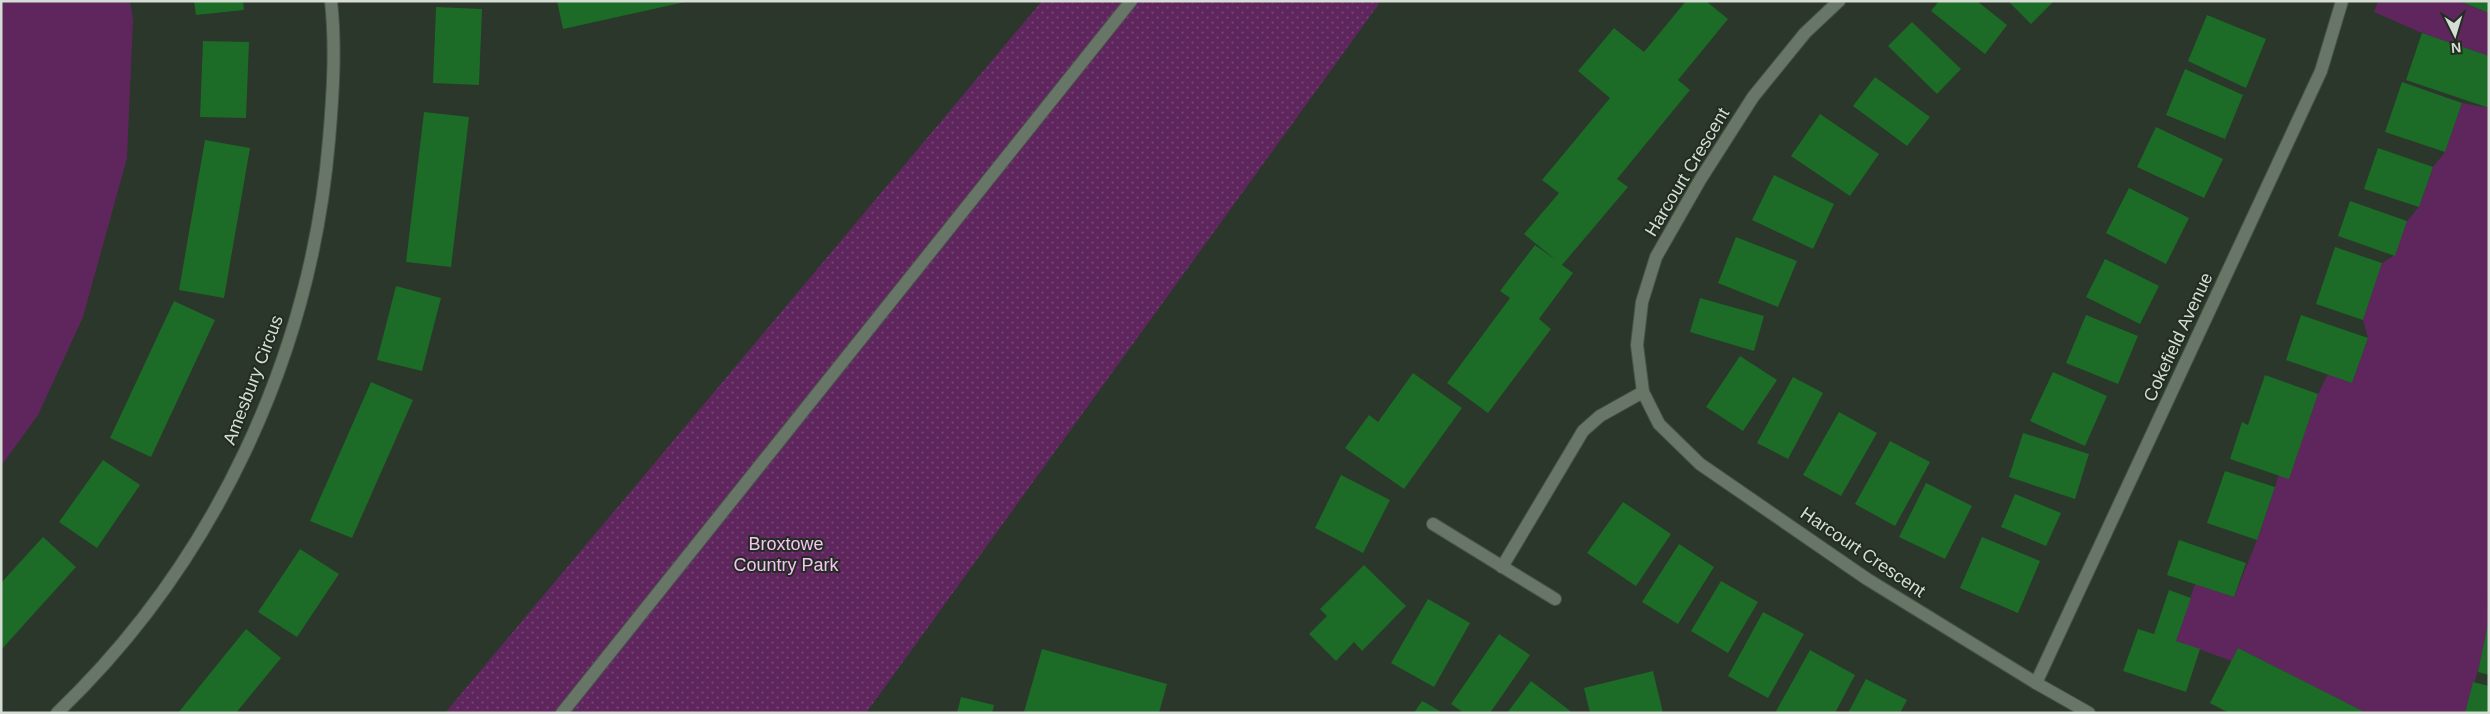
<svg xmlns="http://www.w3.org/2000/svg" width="2490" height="714" viewBox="0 0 2490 714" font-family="Helvetica,sans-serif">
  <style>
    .green { fill: #5f265e }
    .park { fill: url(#park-dots) }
    .building { fill: #1c6b27 }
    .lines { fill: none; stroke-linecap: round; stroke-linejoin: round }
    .minor-casing { stroke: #495349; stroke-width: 14 }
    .minor { stroke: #687668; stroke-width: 12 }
    .labels { text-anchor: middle; stroke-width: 4; stroke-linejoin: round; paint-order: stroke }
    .street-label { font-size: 18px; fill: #d5ddd5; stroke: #202d20 }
    .park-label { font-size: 18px; fill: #fac1f6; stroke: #202d20 }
  </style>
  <defs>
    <pattern id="park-dots" width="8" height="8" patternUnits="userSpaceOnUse" patternTransform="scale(1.25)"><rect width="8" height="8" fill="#5f265e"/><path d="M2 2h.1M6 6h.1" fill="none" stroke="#754574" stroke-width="1.8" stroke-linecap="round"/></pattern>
  </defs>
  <rect width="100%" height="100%" fill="#2a372a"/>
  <g class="green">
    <path d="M1 1H130L133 20 127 158 83 317 38 415 1 466Z"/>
    <path d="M2378 1H2458L2489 13V56L2422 33 2374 12Z"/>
    <path d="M2462 103 2489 108V588C2486 602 2489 610 2488 622 2486 653 2473 683 2465 713H2366L2238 648 2232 661 2176 641 2195 584 2234 597 2257 540 2279 475 2289 478 2318 394 2328 374 2352 383 2368 338 2363 320 2382 263 2395 255 2407 221 2419 207 2433 167 2445 152Z"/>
  </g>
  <path class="park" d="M1042 1H1381L866 713H445Z"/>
  <g class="building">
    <path d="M194 1H243L244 10 196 15Z"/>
    <path d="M557 1H684L685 2 563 29Z"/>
    <path d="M1686 1H1706L1728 19 1678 80 1690 90 1617 179 1628 187 1562 265 1573 273 1539 319 1551 329 1488 413 1447 383 1510 298 1500 291 1535 245 1556 260 1524 234 1559 193 1542 180 1610 98 1578 71 1614 28 1644 52Z"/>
    <path d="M1939 1H1977L2007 25 1985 54 1931 11Z"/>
    <path d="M2008 1H2054L2031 24Z"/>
    <path d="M2459 1H2489V13Z"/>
    <path d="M436 7 482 9 479 85 433 83Z"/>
    <path d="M2207 15 2266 39 2246 88 2188 61Z"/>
    <path d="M1912 22 1961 69 1937 94 1888 46Z"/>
    <path d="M2422 33 2489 56V108L2406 80Z"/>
    <path d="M203 41 249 42 246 118 200 117Z"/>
    <path d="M2185 69 2243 95 2225 139 2166 115Z"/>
    <path d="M1875 77 1930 117 1907 146 1853 106Z"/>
    <path d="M2402 82 2462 103 2445 152 2385 132Z"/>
    <path d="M424 112 469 117 451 267 406 262Z"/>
    <path d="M1820 114 1879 154 1850 196 1791 156Z"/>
    <path d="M2156 127 2223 159 2204 198 2137 167Z"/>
    <path d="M205 140 250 148 224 298 179 290Z"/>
    <path d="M2378 148 2433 167 2419 207 2364 189Z"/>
    <path d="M1774 175 1834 204 1813 249 1752 220Z"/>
    <path d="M2129 188 2189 218 2166 264 2106 233Z"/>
    <path d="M2350 201 2407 221 2395 256 2338 236Z"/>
    <path d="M1736 237 1797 261 1778 307 1718 283Z"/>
    <path d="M2335 247 2382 263 2363 320 2316 304Z"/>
    <path d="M2105 259 2159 286 2140 324 2086 297Z"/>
    <path d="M396 286 441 298 422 371 377 360Z"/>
    <path d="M1700 298 1764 316 1754 351 1690 332Z"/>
    <path d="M174 301 215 320 151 457 110 438Z"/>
    <path d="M2086 315 2138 336 2118 384 2066 363Z"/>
    <path d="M2301 315 2368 338 2352 383 2286 360Z"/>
    <path d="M1740 356 1777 380 1743 431 1706 407Z"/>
    <path d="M2053 372 2107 396 2085 446 2030 421Z"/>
    <path d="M1413 373 1462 408 1404 489 1345 448 1369 415 1378 422Z"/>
    <path d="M2265 375 2318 394 2289 479 2230 459 2242 422 2248 425Z"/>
    <path d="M1793 377 1823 393 1788 459 1757 443Z"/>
    <path d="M371 382 413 400 352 538 310 521Z"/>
    <path d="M1839 412 1877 433 1841 496 1803 475Z"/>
    <path d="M2023 433 2089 454 2075 499 2009 477Z"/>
    <path d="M1890 441 1930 462 1895 526 1855 504Z"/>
    <path d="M103 460 140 485 97 548 59 522Z"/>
    <path d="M2225 471 2275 487 2257 540 2207 523Z"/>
    <path d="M1341 475 1390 500 1363 553 1315 528Z"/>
    <path d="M1926 483 1972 506 1945 559 1899 537Z"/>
    <path d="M2015 494 2061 513 2046 546 2001 527Z"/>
    <path d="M1623 502 1671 534 1636 586 1587 553Z"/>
    <path d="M43 537 76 567 1 650V583Z"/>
    <path d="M1982 537 2040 561 2018 613 1960 588Z"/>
    <path d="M2179 540 2246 563 2234 597 2167 575Z"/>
    <path d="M1679 544 1714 567 1678 624 1642 602Z"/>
    <path d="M300 549 339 574 297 637 258 612Z"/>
    <path d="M1364 565 1406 606 1362 651 1354 642 1336 661 1309 634 1327 616 1320 609Z"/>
    <path d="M1721 581 1758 602 1728 653 1691 631Z"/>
    <path d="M2169 590 2191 598 2176 641 2200 649 2186 692 2123 671 2138 629 2154 634Z"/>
    <path d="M1428 599 1470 623 1434 687 1391 663Z"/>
    <path d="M1763 612 1804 634 1768 698 1728 676Z"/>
    <path d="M2488 624H2489V675L2478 672Z"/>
    <path d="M246 629 281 658 236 713H178Z"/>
    <path d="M1499 634 1530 655 1490 713H1464L1451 704Z"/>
    <path d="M2238 648 2339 699 2366 713H2229L2210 703Z"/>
    <path d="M1042 649 1167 684 1159 713 1024 712Z"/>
    <path d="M1810 650 1855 675 1835 713H1775Z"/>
    <path d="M1653 671 1663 713H1590L1584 688Z"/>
    <path d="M1866 679 1907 700 1900 713H1848Z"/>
    <path d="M1531 681 1548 694 1573 713H1507Z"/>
    <path d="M2473 682 2489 686V713H2465Z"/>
    <path d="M961 697 994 705 992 713H957Z"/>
    <path d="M1422 701 1426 703 1443 713H1414Z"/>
  </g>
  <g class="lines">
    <defs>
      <g id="minor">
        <path d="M1839 1 1805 33 1753 97 1700 180 1656 257 1642 302 1637 345 1643 392 1659 424 1700 464 1867 579 2036 683 2089 713"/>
        <path d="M1433 524 1555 599"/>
        <path d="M1502 567 1583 431 1600 416 1643 392"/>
        <path d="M2036 683 2321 71 2342 1"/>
        <path d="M57 713C214 563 311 356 329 140 333 94 336 47 331 1"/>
        <path d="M562 713 1131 1"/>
      </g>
    </defs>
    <use href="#minor" class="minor-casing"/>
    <use href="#minor" class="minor"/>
  </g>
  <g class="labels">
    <g class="street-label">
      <text transform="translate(1687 172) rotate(-59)" y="6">Harcourt Crescent</text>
      <text transform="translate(2178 337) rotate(-65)" y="6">Cokefield Avenue</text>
      <text transform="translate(253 380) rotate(-69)" y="6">Amesbury Circus</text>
      <text transform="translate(1863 552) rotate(34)" y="6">Harcourt Crescent</text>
    </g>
    <g class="park-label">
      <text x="786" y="550">Broxtowe<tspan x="786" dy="21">Country Park</tspan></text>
    </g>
  </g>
  <rect width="2490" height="714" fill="none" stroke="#d5ddd5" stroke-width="5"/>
  <g transform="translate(2455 35) rotate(175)" stroke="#202d20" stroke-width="4" paint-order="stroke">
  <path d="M0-4L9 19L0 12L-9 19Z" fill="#d5ddd5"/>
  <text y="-8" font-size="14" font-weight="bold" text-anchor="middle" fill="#d5ddd5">N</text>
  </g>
</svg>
